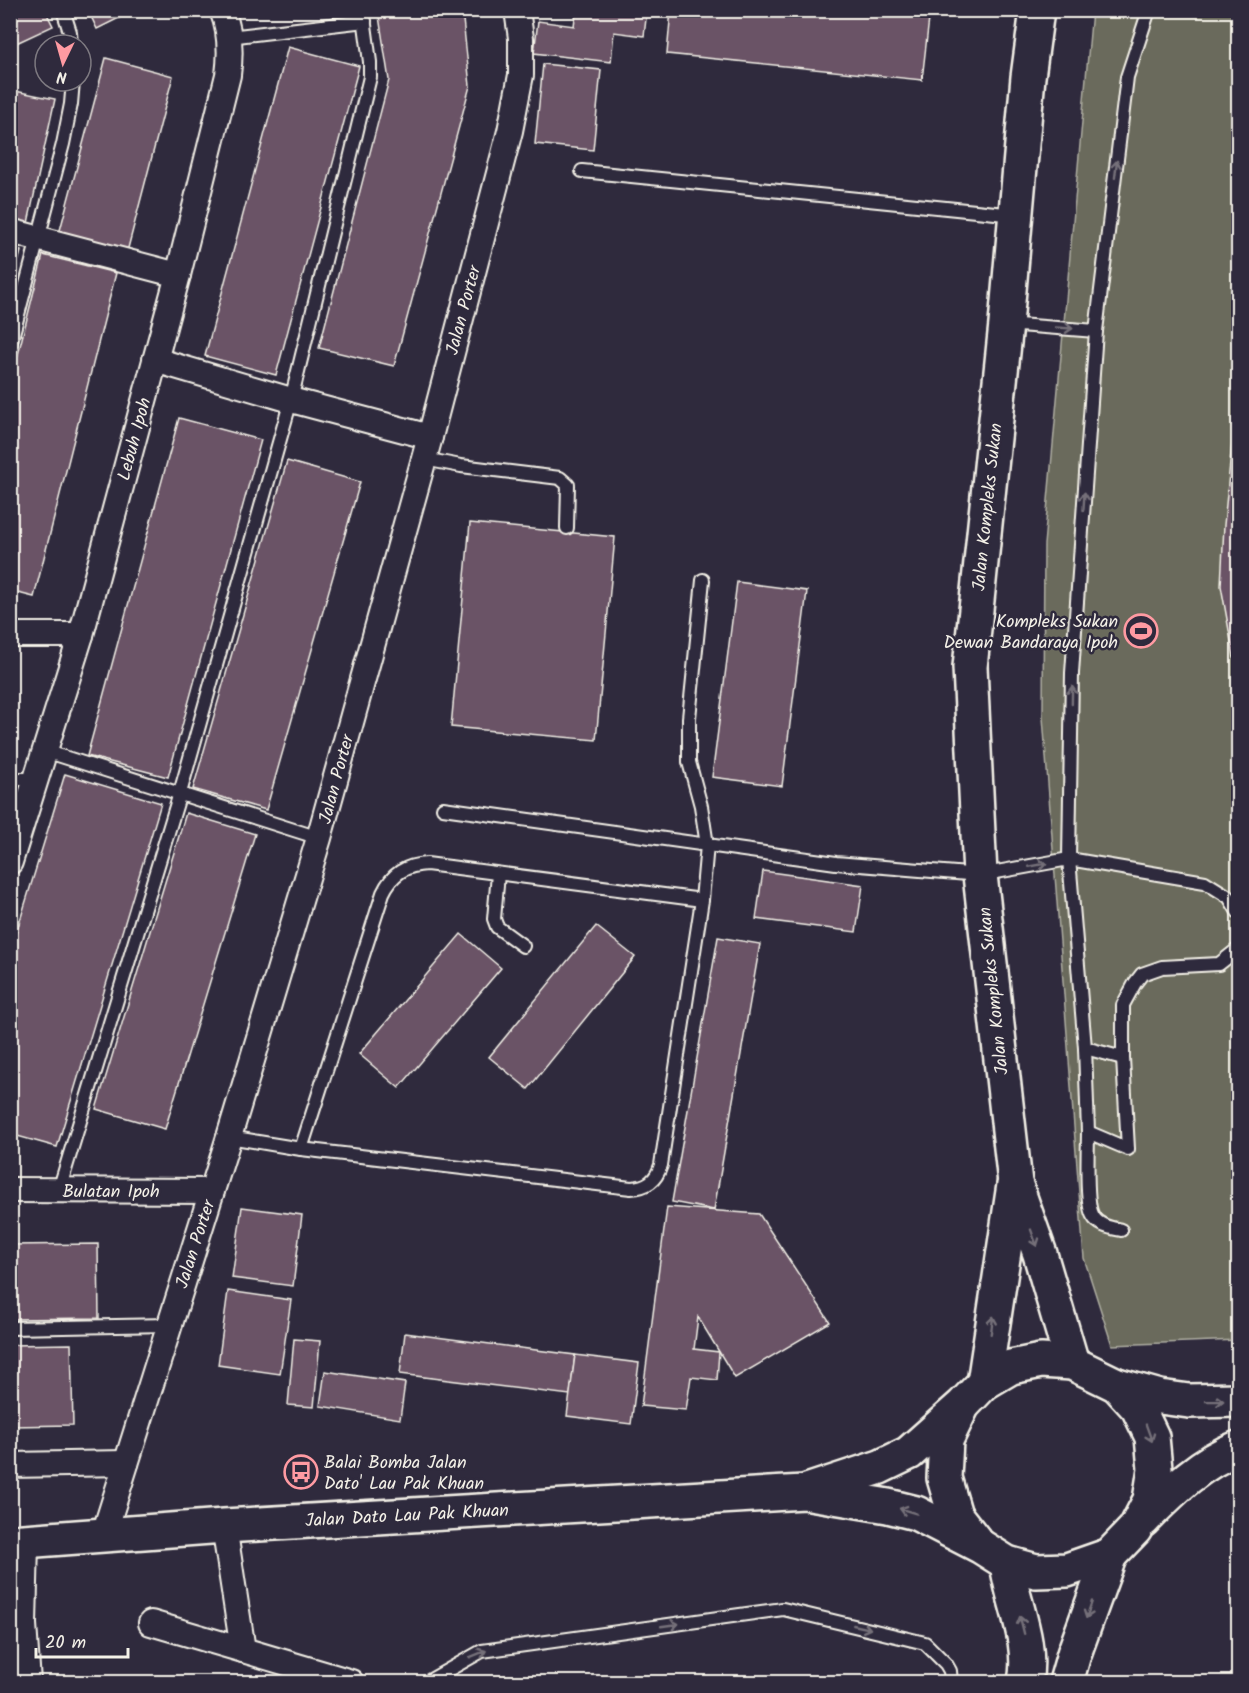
<svg xmlns="http://www.w3.org/2000/svg" width="1249" height="1693" viewBox="0 0 1249 1693" font-family="Kalam,sans-serif">
  <style>
    .green { fill: #6a6b5c; stroke: #afaea2; stroke-width: 1.5 }
    .building { fill: #6a5366; stroke: #f4f1e8; stroke-width: 1.5 }
    .lines { fill: none; stroke-linecap: round; stroke-linejoin: round }
    .lane-casing { stroke: #f4f1e8; stroke-width: 16 }
    .street-casing { stroke: #f4f1e8; stroke-width: 28 }
    .secondary-casing { stroke: #f4f1e8; stroke-width: 38 }
    .lane { stroke: #2f2a3d; stroke-width: 12 }
    .street { stroke: #2f2a3d; stroke-width: 24 }
    .secondary { stroke: #2f2a3d; stroke-width: 33 }
    .oneway { stroke: #747079 }
    .labels { text-anchor: middle; stroke-width: 5; stroke-linejoin: round; paint-order: stroke }
    .street-label { font-size: 18px; fill: #f4f1e8; stroke: #2f2a3d }
    .poi-label { font-size: 18px; fill: #f4f1e8; stroke: #2f2a3d; text-anchor: end }
  </style>
  <rect width="100%" height="100%" fill="#2f2a3d"/>
  <filter id="ink" filterUnits="userSpaceOnUse"><feTurbulence type="fractalNoise" baseFrequency=".0167" numOctaves="2"/><feDisplacementMap in="SourceGraphic" scale="12" xChannelSelector="R" yChannelSelector="G"/><feConvolveMatrix kernelMatrix="1 2 1 2 8 2 1 2 1" color-interpolation-filters="sRGB"/></filter>
  <g filter="url(#ink)">
    <path class="green" d="M1092 11H1238V1340L1112 1345 1084 1258 1043 717 1044 545Z"/>
    <g class="building">
      <path d="M10 10H45L53 26 10 46Z"/>
      <path d="M88 10H135L97 29Z"/>
      <path d="M378 10H462L470 86 394 366 319 348 389 80Z"/>
      <path d="M576 10H647L644 36 614 32 611 62 534 53 538 21 574 26Z"/>
      <path d="M671 10H930L922 80 667 54Z"/>
      <path d="M288 47 359 66 276 375 205 356Z"/>
      <path d="M106 58 173 76 127 252 59 234Z"/>
      <path d="M543 64 601 70 593 150 535 144Z"/>
      <path d="M10 90 55 99 28 223 10 219Z"/>
      <path d="M10 248 21 251 10 292Z"/>
      <path d="M43 255 116 273 34 597 10 591V386Z"/>
      <path d="M1238 380V667L1234 658 1221 586 1224 525Z"/>
      <path d="M179 418 261 440 168 777 87 756Z"/>
      <path d="M287 461 360 482 266 810 193 789Z"/>
      <path d="M470 523 615 537 596 740 451 727Z"/>
      <path d="M737 582 807 591 782 786 712 777Z"/>
      <path d="M65 774 161 803 57 1147 10 1134V953Z"/>
      <path d="M186 813 255 834 165 1129 96 1109Z"/>
      <path d="M763 871 863 885 856 932 756 919Z"/>
      <path d="M596 926 635 957 528 1089 489 1057Z"/>
      <path d="M461 934 501 968 399 1088 359 1054Z"/>
      <path d="M718 937 760 944 714 1210 672 1202Z"/>
      <path d="M242 1207 302 1215 293 1286 232 1278Z"/>
      <path d="M667 1207 759 1214 830 1322 735 1378 698 1317 694 1349 719 1352 717 1380 691 1377 686 1410 641 1406Z"/>
      <path d="M98 1244 99 1318 10 1319V1245Z"/>
      <path d="M228 1291 291 1300 280 1374 218 1365Z"/>
      <path d="M405 1333 575 1355 570 1395 400 1374Z"/>
      <path d="M294 1339 320 1341 314 1407 288 1405Z"/>
      <path d="M71 1344 73 1425 10 1426V1345Z"/>
      <path d="M575 1355 639 1363 631 1424 567 1416Z"/>
      <path d="M325 1371 405 1383 400 1419 320 1406Z"/>
    </g>
    <g class="lines">
      <defs>
        <g id="lane">
          <path d="M63 10 70 32 71 45"/>
          <path d="M229 37 365 21"/>
          <path d="M582 171 1015 215"/>
          <path d="M1007 324 1096 331 1127 77 1149 10"/>
          <path d="M10 345 63 144 71 104 73 81"/>
          <path d="M424 459 461 466 560 478 568 485 567 528"/>
          <path d="M45 751 319 838"/>
          <path d="M10 779H37"/>
          <path d="M443 808 836 863 980 875 1069 859 1072 673 1096 331"/>
          <path d="M498 874 494 919 497 927 523 946"/>
          <path d="M1085 1048 1123 1058"/>
          <path d="M1088 1132 1085 1048 1069 859 1205 882 1229 897 1238 912"/>
          <path d="M229 1137 301 1149 631 1188C647 1187 656 1181 661 1165L702 900 707 845 701 806 689 762V718L703 580"/>
          <path d="M301 1149 383 893C392 874 405 865 427 864L702 900"/>
          <path d="M59 1190 180 793 291 400 370 77V62L363 10"/>
          <path d="M1121 1230C1112 1228 1098 1226 1093 1216 1085 1204 1088 1148 1088 1132L1128 1149 1123 1058V1005L1135 983 1142 974 1162 967 1219 964 1238 949"/>
          <path d="M10 1328 169 1325"/>
          <path d="M427 1682 482 1651 783 1609 925 1643 946 1664 950 1671 951 1682"/>
        </g>
        <g id="street">
          <path d="M10 231 178 275"/>
          <path d="M155 360 291 400 430 437"/>
          <path d="M10 635H81"/>
          <path d="M10 862 81 635 178 275 228 75C231 53 231 32 222 10"/>
          <path d="M10 1190 212 1191"/>
          <path d="M10 1465 126 1463"/>
          <path d="M224 1526 243 1650 351 1682"/>
          <path d="M103 1537 229 1137 319 838 430 437 510 131 521 75V38L517 10"/>
          <path d="M26 1542 24 1624 28 1682"/>
          <path d="M151 1623 243 1650"/>
        </g>
        <g id="secondary">
          <path d="M1037 10 1028 77 1006 324 970 667 980 875 1015 1183 1040 1254 1072 1363"/>
          <path d="M984 1383 1014 1185"/>
          <path d="M1117 1385 1160 1397 1189 1401 1238 1400"/>
          <path d="M961 1409 946 1440 944 1478 955 1515 977 1543"/>
          <path d="M1143 1520C1172 1491 1199 1463 1238 1448"/>
          <path d="M10 1542 224 1526 804 1492 888 1506 916 1513 980 1546 1007 1563 1036 1571 1067 1570 1110 1555 1135 1529 1150 1500 1155 1469 1152 1437 1138 1408 1117 1385 1072 1363 1041 1361 1011 1367 984 1383 963 1405 909 1453 880 1467 804 1492"/>
          <path d="M1007 1563C1012 1603 1033 1640 1025 1682"/>
          <path d="M1066 1682 1074 1654 1110 1555"/>
        </g>
      </defs>
      <use href="#lane" class="lane-casing"/>
      <use href="#street" class="street-casing"/>
      <use href="#secondary" class="secondary-casing"/>
      <use href="#lane" class="lane"/>
      <use href="#street" class="street"/>
      <use href="#secondary" class="secondary"/>
    </g>
    <defs><path id="oneway-shaft" d="M-6 0H5M1.5-3L5.5 0L1.5 3" fill="none" stroke-width="1.6" stroke-linecap="round" stroke-linejoin="round" transform="scale(1.5)"/></defs>
    <g class="oneway">
      <use href="#oneway-shaft" transform="translate(1116 169) rotate(-83)"/>
      <use href="#oneway-shaft" transform="translate(1064 328) rotate(4)"/>
      <use href="#oneway-shaft" transform="translate(1084 501) rotate(-86)"/>
      <use href="#oneway-shaft" transform="translate(1072 695) rotate(-89)"/>
      <use href="#oneway-shaft" transform="translate(1038 865) rotate(-11)"/>
      <use href="#oneway-shaft" transform="translate(1034 1238) rotate(70)"/>
      <use href="#oneway-shaft" transform="translate(992 1325) rotate(-82)"/>
      <use href="#oneway-shaft" transform="translate(1215 1401) rotate(-1)"/>
      <use href="#oneway-shaft" transform="translate(1149 1433) rotate(70)"/>
      <use href="#oneway-shaft" transform="translate(908 1511) rotate(-163)"/>
      <use href="#oneway-shaft" transform="translate(1089 1610) rotate(109)"/>
      <use href="#oneway-shaft" transform="translate(670 1625) rotate(-8)"/>
      <use href="#oneway-shaft" transform="translate(1022 1625) rotate(-104)"/>
      <use href="#oneway-shaft" transform="translate(862 1627) rotate(13)"/>
      <use href="#oneway-shaft" transform="translate(478 1654) rotate(-22)"/>
    </g>
  </g>
  <defs>
    <symbol id="stadium-ring" viewBox="-11 -11 22 22"><circle r="9.5" fill="#2f2a3d" stroke="#ff9aa2" stroke-width="1.5"/><path d="M0-5a6.5 5 0 1 0 0 10a6.5 5 0 1 0 0-10ZM-3.5-1.8h7v3.6h-7Z" fill="#ff9aa2"/></symbol>
    <symbol id="bus-ring" viewBox="-11 -11 22 22"><circle r="9.5" fill="#2f2a3d" stroke="#ff9aa2" stroke-width="1.5"/><path d="M-5-6H5V4H4V6H2V4H-2V6H-4V4H-5ZM-3.5-4V0h7V-4ZM-3.5 1.2v1.5H-2V1.2ZM2 1.2v1.5H3.5V1.2Z" fill="#ff9aa2"/></symbol>
  </defs>
  <g fill-rule="evenodd">
    <use href="#stadium-ring" x="1122" y="612" width="38" height="38"/>
    <use href="#bus-ring" x="282" y="1453" width="38" height="38"/>
  </g>
  <g class="labels">
    <g class="street-label">
      <text transform="translate(463 310) rotate(-75)" y="6">Jalan Porter</text>
      <text transform="translate(134 439) rotate(-75)" y="6">Lebuh Ipoh</text>
      <text transform="translate(987 507) rotate(-84)" y="6">Jalan Kompleks Sukan</text>
      <text transform="translate(336 779) rotate(-75)" y="6">Jalan Porter</text>
      <text transform="translate(993 991) rotate(-96)" y="6">Jalan Kompleks Sukan</text>
      <text x="111" y="1197">Bulatan Ipoh</text>
      <text transform="translate(195 1244) rotate(-72)" y="6">Jalan Porter</text>
      <text transform="translate(407 1515) rotate(-3)" y="6">Jalan Dato Lau Pak Khuan</text>
    </g>
    <g class="poi-label">
      <text x="1118" y="627">Kompleks Sukan<tspan x="1118" dy="21">Dewan Bandaraya Ipoh</tspan></text>
      <text x="324" y="1468" text-anchor="start">Balai Bomba Jalan<tspan x="324" dy="21">Dato' Lau Pak Khuan</tspan></text>
    </g>
  </g>
  <rect width="1249" height="1693" fill="none" stroke="#2f2a3d" stroke-width="36"/>
  <rect x="18" y="18" width="1213" height="1657" fill="none" stroke="#f4f1e8" stroke-width="2" filter="url(#ink)"/>
  <g transform="translate(63 63) rotate(185)"><circle r="28" fill="#2f2a3d" stroke="#7e7a81" stroke-width="1.5"/>
  <path d="M0-4.5L10 22L0 15L-10 22Z" fill="#ff9aa2"/>
  <text y="-9" font-size="16" font-weight="bold" text-anchor="middle" fill="#f4f1e8">N</text>
  </g>
  <path d="M36 1648v9h92v-9" fill="none" stroke="#f4f1e8" stroke-width="3"/>
  <text x="45" y="1648" font-size="18" fill="#f4f1e8" stroke="#2f2a3d" stroke-width="4.5" paint-order="stroke">20 m</text>
</svg>
